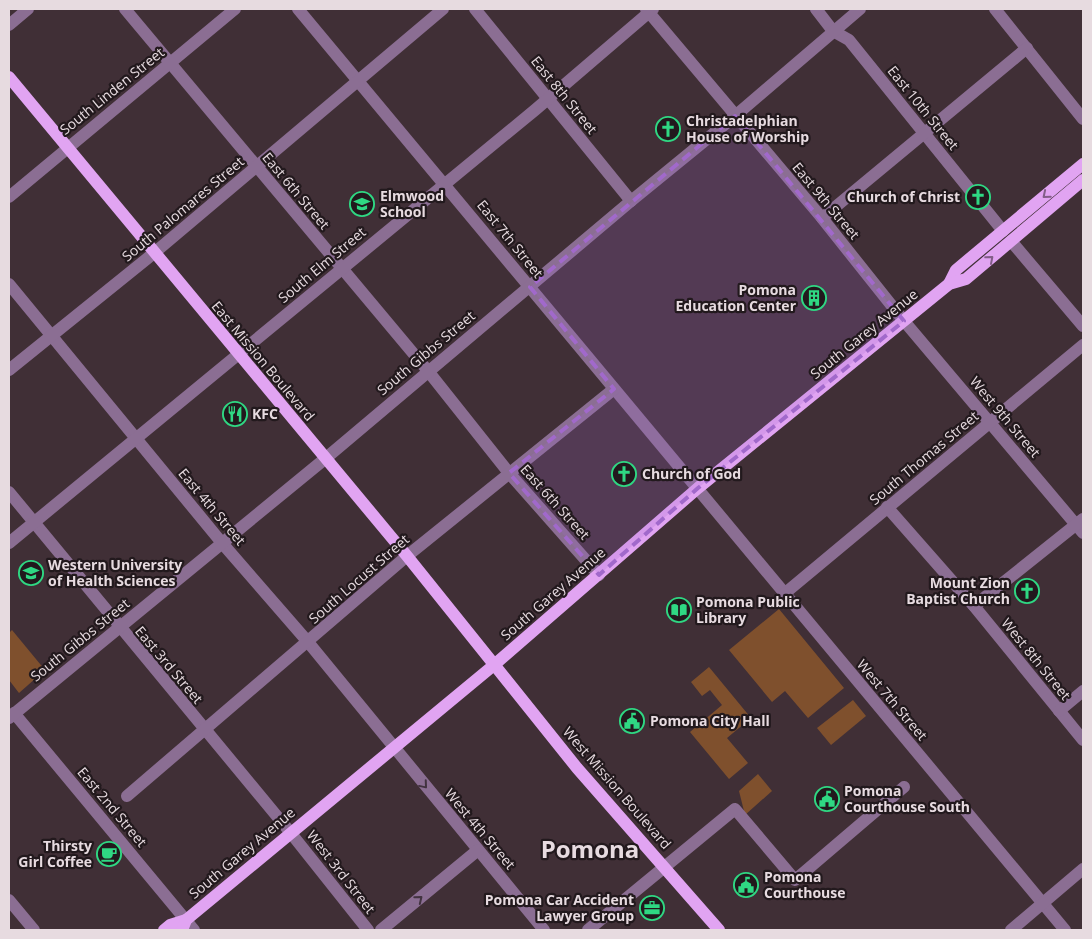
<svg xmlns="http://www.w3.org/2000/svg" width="1092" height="939" viewBox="0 0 1092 939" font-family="'Open Sans',sans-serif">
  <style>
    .green { fill: #7f502d }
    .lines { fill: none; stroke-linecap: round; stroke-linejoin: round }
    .minor { stroke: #8b6e93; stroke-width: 12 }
    .major { stroke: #e1a4f2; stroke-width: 12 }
    .rail { stroke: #a3949a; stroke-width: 2.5; stroke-dasharray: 10 5; stroke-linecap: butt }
    .oneway { stroke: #825e88 }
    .oneway2 { stroke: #423340 }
    .marked { fill: #a169cb; fill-opacity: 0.2; stroke: #a169cb; stroke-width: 4; stroke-dasharray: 10 6; stroke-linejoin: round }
    .labels { text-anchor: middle; stroke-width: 4.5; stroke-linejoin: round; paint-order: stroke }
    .street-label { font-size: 14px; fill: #e7dbe0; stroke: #22191d }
    .poi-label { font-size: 14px; font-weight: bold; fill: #e7dbe0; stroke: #22191d; text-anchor: start }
    .town-label { font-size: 24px; font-weight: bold; fill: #e7dbe0; stroke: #22191d }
  </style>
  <rect width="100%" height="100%" fill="#402f36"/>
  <g class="green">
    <path d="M779 609 844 688 808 718 785 691 772 702 729 650Z"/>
    <path d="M12 630 45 670 19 693 9 680V633Z"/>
    <path d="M709 667 751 718 727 738 748 763 729 779 690 732 722 705 710 690 702 696 691 682Z"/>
    <path d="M853 700 866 716 831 745 817 728Z"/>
    <path d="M758 774 772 791 745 815 739 791Z"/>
  </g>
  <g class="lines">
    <g class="minor">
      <path d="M125 9 428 371 509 473 599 575"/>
      <path d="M298 9 1065 930"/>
      <path d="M475 9 631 201"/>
      <path d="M646 9 822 218 904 321 1083 533"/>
      <path d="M816 9 833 31 849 40 1003 231"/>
      <path d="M995 9 1083 119"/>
      <path d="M9 25 28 9"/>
      <path d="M9 197 235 9"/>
      <path d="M822 218 1027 48"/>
      <path d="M1011 241 1083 326"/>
      <path d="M9 284 222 543 308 642 544 930"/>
      <path d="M9 370 154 253 443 9"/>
      <path d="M9 492 290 832 368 930"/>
      <path d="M887 507 974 606 1083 740"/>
      <path d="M9 543 535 110 653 9"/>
      <path d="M784 594 1083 345"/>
      <path d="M974 606 1083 519"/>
      <path d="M1059 711 1083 691"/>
      <path d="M14 713 194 930"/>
      <path d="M9 718 326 458 631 201 735 116 860 9"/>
      <path d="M127 796 407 556 614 389"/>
      <path d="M9 900 34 930"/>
      <path d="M381 930 478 850"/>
      <path d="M588 930 735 809 795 880 904 787"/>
      <path d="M1011 930 1083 869"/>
    </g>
    <g class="major">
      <path d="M9 77 407 556 577 768 719 930"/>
      <path d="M949 284 956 270 1083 164"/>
      <path d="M164 930 170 925 186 920"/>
      <path d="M182 930 186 920 494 665 698 488 949 284 966 279 1083 180"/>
    </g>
    <path class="rail" d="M9 929V930"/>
  </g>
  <defs><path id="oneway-chevron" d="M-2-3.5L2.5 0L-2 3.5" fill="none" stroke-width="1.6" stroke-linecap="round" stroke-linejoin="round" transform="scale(1.25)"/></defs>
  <g class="oneway">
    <use href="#oneway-chevron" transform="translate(1046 195) rotate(140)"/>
    <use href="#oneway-chevron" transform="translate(990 259) rotate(-41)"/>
  </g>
  <g class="oneway2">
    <use href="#oneway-chevron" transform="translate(424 785) rotate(50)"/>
    <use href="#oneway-chevron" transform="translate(419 899) rotate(-39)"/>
  </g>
  <path class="marked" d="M735 116 904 321 698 488 599 575 509 473 614 389 530 287Z"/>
  <defs>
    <symbol id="church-ring" viewBox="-11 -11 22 22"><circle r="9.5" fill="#22191d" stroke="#2fd883" stroke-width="1.5"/><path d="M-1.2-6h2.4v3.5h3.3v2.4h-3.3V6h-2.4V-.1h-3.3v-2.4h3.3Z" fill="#2fd883"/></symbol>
    <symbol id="school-ring" viewBox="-11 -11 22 22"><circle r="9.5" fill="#22191d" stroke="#2fd883" stroke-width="1.5"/><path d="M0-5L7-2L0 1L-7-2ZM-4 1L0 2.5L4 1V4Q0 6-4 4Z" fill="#2fd883"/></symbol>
    <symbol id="building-ring" viewBox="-11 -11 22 22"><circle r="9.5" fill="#22191d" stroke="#2fd883" stroke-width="1.5"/><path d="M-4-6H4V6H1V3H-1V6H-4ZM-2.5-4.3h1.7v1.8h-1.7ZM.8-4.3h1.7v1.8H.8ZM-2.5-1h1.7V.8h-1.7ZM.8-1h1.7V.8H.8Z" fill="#2fd883"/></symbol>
    <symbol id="restaurant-ring" viewBox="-11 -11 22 22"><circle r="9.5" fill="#22191d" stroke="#2fd883" stroke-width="1.5"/><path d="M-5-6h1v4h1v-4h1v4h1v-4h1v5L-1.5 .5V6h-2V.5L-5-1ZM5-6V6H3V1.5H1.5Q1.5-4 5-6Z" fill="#2fd883"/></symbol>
    <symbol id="university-ring" viewBox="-11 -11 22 22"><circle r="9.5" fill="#22191d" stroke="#2fd883" stroke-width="1.5"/><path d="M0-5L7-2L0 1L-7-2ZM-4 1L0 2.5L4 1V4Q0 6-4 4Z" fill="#2fd883"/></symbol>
    <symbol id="library-ring" viewBox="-11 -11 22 22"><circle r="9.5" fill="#22191d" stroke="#2fd883" stroke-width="1.5"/><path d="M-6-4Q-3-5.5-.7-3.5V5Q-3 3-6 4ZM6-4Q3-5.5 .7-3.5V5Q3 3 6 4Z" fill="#2fd883"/></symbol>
    <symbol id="civic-ring" viewBox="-11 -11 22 22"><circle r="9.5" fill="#22191d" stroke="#2fd883" stroke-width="1.5"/><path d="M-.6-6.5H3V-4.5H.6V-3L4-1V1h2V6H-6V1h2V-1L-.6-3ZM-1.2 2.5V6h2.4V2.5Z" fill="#2fd883"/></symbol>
    <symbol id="cafe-ring" viewBox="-11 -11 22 22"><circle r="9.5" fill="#22191d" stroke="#2fd883" stroke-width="1.5"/><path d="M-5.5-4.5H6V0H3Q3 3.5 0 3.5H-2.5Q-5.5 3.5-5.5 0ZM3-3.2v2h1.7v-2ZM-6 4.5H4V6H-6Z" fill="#2fd883"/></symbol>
    <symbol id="office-ring" viewBox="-11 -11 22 22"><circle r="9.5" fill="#22191d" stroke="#2fd883" stroke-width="1.5"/><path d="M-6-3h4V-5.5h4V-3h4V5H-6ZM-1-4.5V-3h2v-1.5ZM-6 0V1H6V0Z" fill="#2fd883"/></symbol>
  </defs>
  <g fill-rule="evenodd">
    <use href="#church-ring" x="654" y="115" width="28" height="28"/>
    <use href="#church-ring" x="964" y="183" width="28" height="28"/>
    <use href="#school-ring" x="348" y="190" width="28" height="28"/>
    <use href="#building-ring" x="800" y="284" width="28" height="28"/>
    <use href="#restaurant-ring" x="221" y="400" width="28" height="28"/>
    <use href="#church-ring" x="610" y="460" width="28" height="28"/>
    <use href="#university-ring" x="17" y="559" width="28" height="28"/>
    <use href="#church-ring" x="1013" y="577" width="28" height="28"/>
    <use href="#library-ring" x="665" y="596" width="28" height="28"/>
    <use href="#civic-ring" x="618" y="707" width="28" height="28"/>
    <use href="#civic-ring" x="813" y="785" width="28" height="28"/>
    <use href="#cafe-ring" x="95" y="840" width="28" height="28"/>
    <use href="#civic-ring" x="732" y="871" width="28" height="28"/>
    <use href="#office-ring" x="638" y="894" width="28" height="28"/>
  </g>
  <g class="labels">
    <g class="street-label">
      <text transform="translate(112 91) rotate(-39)" y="5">South Linden Street</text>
      <text transform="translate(564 95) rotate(51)" y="5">East 8th Street</text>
      <text transform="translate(923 108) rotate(51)" y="5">East 10th Street</text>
      <text transform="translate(296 191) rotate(50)" y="5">East 6th Street</text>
      <text transform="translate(826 201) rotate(50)" y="5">East 9th Street</text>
      <text transform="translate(183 209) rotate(-40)" y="5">South Palomares Street</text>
      <text transform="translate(510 239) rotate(51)" y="5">East 7th Street</text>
      <text transform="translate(322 265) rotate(-40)" y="5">South Elm Street</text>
      <text transform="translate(864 334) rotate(-39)" y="5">South Garey Avenue</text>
      <text transform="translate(426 353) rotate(-40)" y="5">South Gibbs Street</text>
      <text transform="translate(263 361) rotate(50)" y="5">East Mission Boulevard</text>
      <text transform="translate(1005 417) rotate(50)" y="5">West 9th Street</text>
      <text transform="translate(924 458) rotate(-40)" y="5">South Thomas Street</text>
      <text transform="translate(555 502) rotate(48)" y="5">East 6th Street</text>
      <text transform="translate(212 507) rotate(50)" y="5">East 4th Street</text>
      <text transform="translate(359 579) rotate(-41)" y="5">South Locust Street</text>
      <text transform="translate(553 594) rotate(-41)" y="5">South Garey Avenue</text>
      <text transform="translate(80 640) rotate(-39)" y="5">South Gibbs Street</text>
      <text transform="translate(1036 659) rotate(51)" y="5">West 8th Street</text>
      <text transform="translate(169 665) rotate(50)" y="5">East 3rd Street</text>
      <text transform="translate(892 700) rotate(50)" y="5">West 7th Street</text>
      <text transform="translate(617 788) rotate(49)" y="5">West Mission Boulevard</text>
      <text transform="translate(112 807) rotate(50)" y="5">East 2nd Street</text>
      <text transform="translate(480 829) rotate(50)" y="5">West 4th Street</text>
      <text transform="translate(242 853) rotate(-40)" y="5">South Garey Avenue</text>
      <text transform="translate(341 872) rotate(52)" y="5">West 3rd Street</text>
    </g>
    <g class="poi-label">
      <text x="686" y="126">Christadelphian<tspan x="686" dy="16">House of Worship</tspan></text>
      <text x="380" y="201">Elmwood<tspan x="380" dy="16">School</tspan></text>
      <text x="960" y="202" text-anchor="end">Church of Christ</text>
      <text x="796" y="295" text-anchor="end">Pomona<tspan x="796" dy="16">Education Center</tspan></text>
      <text x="252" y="419">KFC</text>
      <text x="642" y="479">Church of God</text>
      <text x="48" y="570">Western University<tspan x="48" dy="16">of Health Sciences</tspan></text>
      <text x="1010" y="588" text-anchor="end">Mount Zion<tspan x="1010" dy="16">Baptist Church</tspan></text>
      <text x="696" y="607">Pomona Public<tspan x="696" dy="16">Library</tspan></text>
      <text x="650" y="726">Pomona City Hall</text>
      <text x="844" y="796">Pomona<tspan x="844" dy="16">Courthouse South</tspan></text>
      <text x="92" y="851" text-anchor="end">Thirsty<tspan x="92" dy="16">Girl Coffee</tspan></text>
      <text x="764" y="882">Pomona<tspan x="764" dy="16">Courthouse</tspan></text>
      <text x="634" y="905" text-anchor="end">Pomona Car Accident<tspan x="634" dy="16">Lawyer Group</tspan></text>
    </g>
    <g class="town-label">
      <text x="590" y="858">Pomona</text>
    </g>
  </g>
  <rect width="1092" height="939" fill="none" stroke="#e7dbe0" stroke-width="20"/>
</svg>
